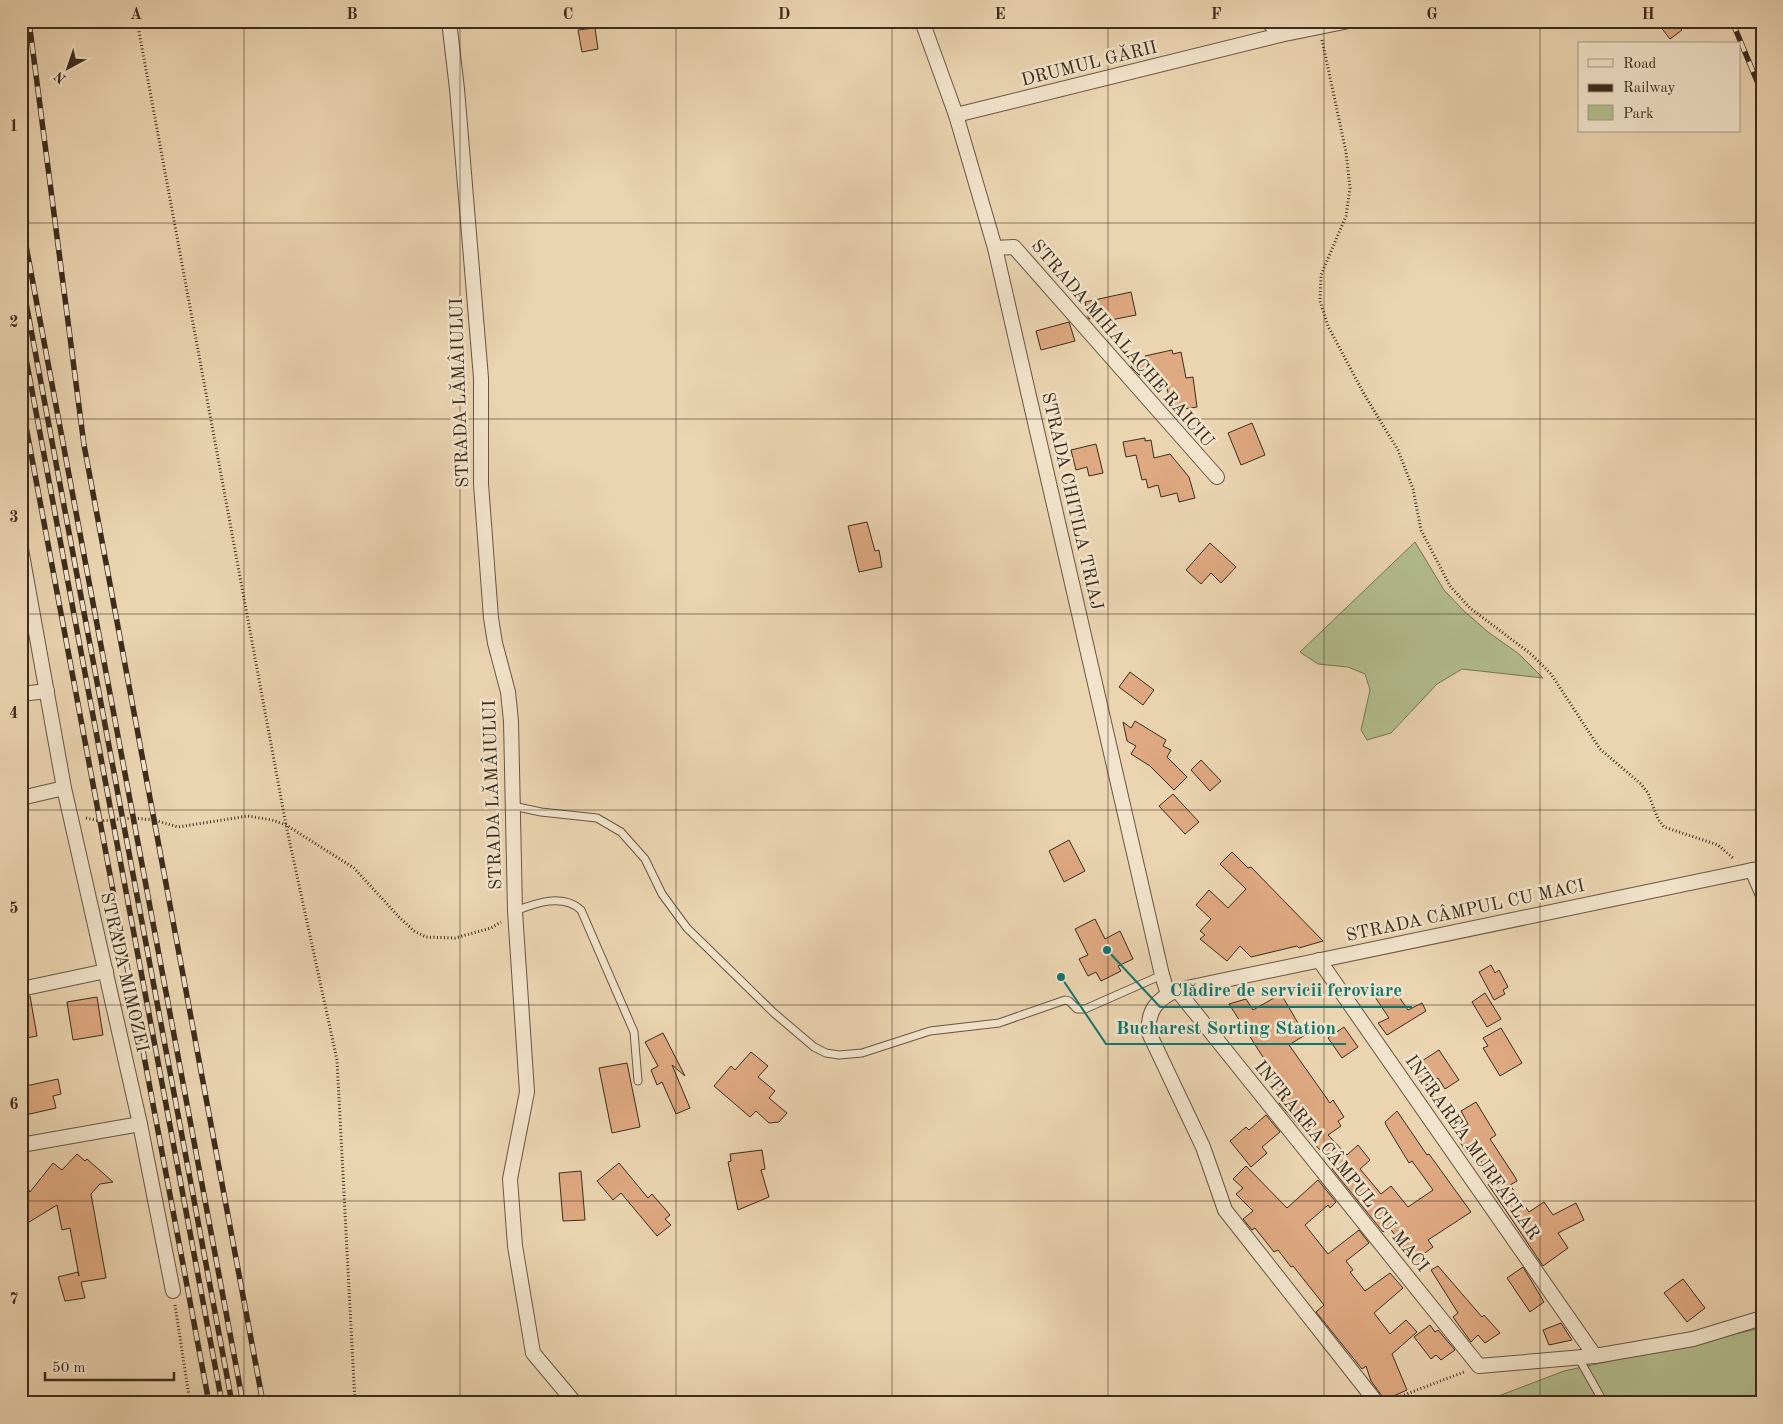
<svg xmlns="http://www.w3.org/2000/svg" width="1783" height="1424" viewBox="0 0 1783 1424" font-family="'Old Standard TT',serif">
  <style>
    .green { fill: #b3be8e; stroke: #787556 }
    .building { fill: #dfa981; stroke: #3c2c1d }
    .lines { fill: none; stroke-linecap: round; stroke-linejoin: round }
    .lane-casing { stroke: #685642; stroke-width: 9 }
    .street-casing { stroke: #685642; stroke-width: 16 }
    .path { stroke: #3c2c1d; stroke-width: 3; stroke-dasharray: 1 2.5; stroke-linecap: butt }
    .lane { stroke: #f2e4cc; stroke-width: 7 }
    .street { stroke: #f2e4cc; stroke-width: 14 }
    .rail-casing { stroke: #3c2c1d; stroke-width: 5.5 }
    .rail { stroke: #f2e4cc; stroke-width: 4; stroke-dasharray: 11; stroke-linecap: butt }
    .grid { fill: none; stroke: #3c2c1d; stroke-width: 1; stroke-opacity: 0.55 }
    .labels { text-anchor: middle; stroke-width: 5; stroke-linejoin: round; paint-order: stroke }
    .street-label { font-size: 18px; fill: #3c2c1d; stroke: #f2e4cc }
    .leader { fill: none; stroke: #0f766e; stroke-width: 2 }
    .callout-dot { fill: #0f766e; stroke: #f2e4cc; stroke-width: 2 }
    .callout-label { font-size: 19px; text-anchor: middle; font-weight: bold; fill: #0f766e; stroke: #f2e4cc; stroke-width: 5; stroke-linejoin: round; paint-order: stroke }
    .neatline { fill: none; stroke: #3c2c1d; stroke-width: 2 }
    .grid-label { font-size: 16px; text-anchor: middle; font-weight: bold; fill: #3c2c1d }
  </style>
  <rect width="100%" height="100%" fill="#ebd5b1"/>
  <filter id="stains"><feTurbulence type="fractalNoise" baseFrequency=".004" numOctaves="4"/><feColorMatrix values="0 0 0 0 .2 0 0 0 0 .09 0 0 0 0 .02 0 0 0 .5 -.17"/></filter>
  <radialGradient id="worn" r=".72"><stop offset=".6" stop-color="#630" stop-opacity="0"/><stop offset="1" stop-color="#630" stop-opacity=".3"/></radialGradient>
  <g class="green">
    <path d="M1415 542 1444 590 1463 610 1488 632 1519 654 1543 678 1462 669 1437 684 1391 733 1367 740 1361 730 1370 690 1365 674 1348 667 1318 664 1300 652Z"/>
    <path d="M1762 1328V1403H1480L1564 1371Z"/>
  </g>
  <g class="building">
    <path d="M1656 21H1674L1682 30 1670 39Z"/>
    <path d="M595 28 598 49 582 52 578 30Z"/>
    <path d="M1131 292 1136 315 1101 322 1099 317 1089 319 1088 317 1085 302Z"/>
    <path d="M1069 322 1075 341 1041 350 1036 331Z"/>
    <path d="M1172 350 1173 354 1181 352 1186 378 1193 377 1197 407 1172 411 1165 379 1158 381 1156 372 1139 375 1132 368 1131 364 1146 361 1145 356Z"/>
    <path d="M1252 423 1265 455 1241 465 1228 433Z"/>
    <path d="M1145 438V441L1151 440 1154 458 1170 454 1189 477 1195 498 1179 502 1177 493 1161 497 1158 485 1148 488 1146 479 1142 480 1136 455 1126 457 1123 442Z"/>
    <path d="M1096 444 1103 473 1089 476 1087 467 1076 470 1071 450Z"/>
    <path d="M867 522 875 551 879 550 882 567 859 572 848 526Z"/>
    <path d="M1210 543 1236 567 1221 583 1211 573 1201 584 1186 570Z"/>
    <path d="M1130 672 1154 690 1143 705 1119 687Z"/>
    <path d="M1135 721 1166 740 1163 746 1171 750 1167 757 1187 777 1174 790 1150 766 1131 754 1136 746 1127 741 1123 722 1131 728Z"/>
    <path d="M1201 760 1221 781 1210 791 1191 770Z"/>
    <path d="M1173 794 1199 822 1185 834 1159 806Z"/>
    <path d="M1069 840 1085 871 1064 882 1049 851Z"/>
    <path d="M1232 852 1248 868 1251 867 1323 941 1299 948 1297 946 1251 957 1240 946 1227 961 1200 939 1205 935 1200 931 1211 919 1196 905 1209 890 1228 908 1246 889 1220 864Z"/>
    <path d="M1095 919 1105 939 1120 931 1133 959 1118 966 1121 971 1101 981 1096 972 1088 976 1079 959 1088 955 1075 929Z"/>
    <path d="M1491 965 1495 973 1499 970 1508 987 1503 990 1505 994 1494 1000 1479 972Z"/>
    <path d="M1391 985 1408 1010 1422 1003 1426 1011 1387 1035 1378 1023 1389 1018 1375 997Z"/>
    <path d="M1485 993 1501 1019 1487 1027 1472 1002Z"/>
    <path d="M1281 994 1305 1035 1289 1045 1330 1103 1333 1100 1344 1117 1338 1121 1341 1126 1328 1135 1347 1155 1358 1145 1370 1160 1360 1169 1381 1194 1391 1186 1408 1207 1433 1190 1412 1161 1409 1163 1386 1125 1385 1122 1397 1111 1427 1155 1429 1154 1471 1212 1428 1240 1433 1247 1414 1261 1389 1227 1383 1232 1332 1169 1334 1166 1279 1103 1281 1102 1269 1085 1277 1079 1229 1004 1246 999 1253 1010Z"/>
    <path d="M30 996 37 1036 21 1039V998Z"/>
    <path d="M97 997 103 1035 73 1040 67 1002Z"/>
    <path d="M1344 1027 1358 1047 1342 1058 1328 1038Z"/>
    <path d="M1501 1028 1522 1063 1500 1076 1483 1048 1488 1046 1483 1038Z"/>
    <path d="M663 1033 685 1076 672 1065 690 1108 676 1114 662 1082 657 1085 651 1070 658 1066 645 1042Z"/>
    <path d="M1439 1050 1459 1080 1445 1089 1438 1078 1425 1086 1411 1068Z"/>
    <path d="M751 1052 768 1066 758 1077 775 1091 769 1098 787 1113 779 1122 769 1123 756 1111 750 1117 714 1086 731 1066 735 1070Z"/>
    <path d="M627 1063 640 1127 612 1133 599 1068Z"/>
    <path d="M58 1079 61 1094 53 1096 56 1108 21 1116V1087Z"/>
    <path d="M1476 1102 1496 1135 1490 1139 1515 1177 1517 1181 1510 1185 1529 1212 1544 1202 1553 1215 1576 1203 1584 1220 1558 1233 1568 1248 1543 1266 1488 1184 1494 1180 1473 1150 1467 1153 1454 1133 1468 1124 1461 1111Z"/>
    <path d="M1266 1115 1280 1132 1262 1147 1267 1153 1251 1167 1230 1141 1246 1127 1249 1130Z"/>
    <path d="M762 1150 765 1169 761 1170 769 1197 738 1210 728 1162 731 1161 730 1154Z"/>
    <path d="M77 1154 85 1161 87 1159 113 1182 100 1184 91 1194 106 1278 81 1282 85 1298 65 1301 58 1277 78 1272 79 1276 70 1228 62 1230 57 1205 21 1227V1177L30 1192 53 1163 62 1170Z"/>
    <path d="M619 1163 648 1198 652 1194 670 1215 665 1219 671 1225 657 1236 621 1193 613 1200 597 1181Z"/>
    <path d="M1246 1166 1287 1208 1318 1180 1336 1202 1330 1208 1328 1205 1305 1225 1328 1254 1359 1230 1369 1243 1346 1261 1353 1270 1350 1272 1365 1291 1390 1273 1403 1288 1374 1313 1390 1334 1406 1320 1417 1332 1392 1354 1407 1390 1389 1398 1382 1396 1371 1381 1366 1366 1362 1369 1316 1312 1324 1305 1293 1266 1291 1267 1278 1250 1274 1252 1255 1228 1252 1230 1243 1219 1253 1211 1236 1194 1243 1188 1233 1179Z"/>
    <path d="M581 1171 585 1220 563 1221 559 1173Z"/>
    <path d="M1438 1266 1482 1317 1484 1315 1500 1333 1485 1343 1478 1335 1471 1342 1453 1317 1458 1313 1431 1270Z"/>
    <path d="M1523 1267 1544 1302 1530 1312 1507 1278Z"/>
    <path d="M1683 1279 1705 1308 1687 1322 1664 1293Z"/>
    <path d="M1561 1323 1572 1340 1549 1345 1543 1330Z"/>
    <path d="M1430 1325 1435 1332 1438 1330 1455 1350 1441 1360 1436 1355 1431 1359 1414 1337Z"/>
  </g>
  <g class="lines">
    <defs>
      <g id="lane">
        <path d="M513 806 541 812 597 818 621 832 645 859 662 894 687 928 774 1013 814 1047 826 1053 839 1055 862 1053 930 1031 999 1023 1065 1000 1069 1001 1077 1009H1085L1162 975"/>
        <path d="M515 911C536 903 563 893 581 910L634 1032 638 1081"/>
        <path d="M1578 1357 1604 1403"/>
      </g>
      <g id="street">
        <path d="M449 21 457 89 481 378V484L491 618 495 643 508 692 511 721 515 911 527 1092 510 1179 515 1246 533 1353 575 1403"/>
        <path d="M922 21 956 115 995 248 1162 975 1168 994"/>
        <path d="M1268 21 1280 35"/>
        <path d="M956 115 1280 35 1349 21"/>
        <path d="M995 248 1014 247 1217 477"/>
        <path d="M21 549 64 788 140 1124 173 1291"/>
        <path d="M21 694 47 691"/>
        <path d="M21 798 64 788"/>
        <path d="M1752 870 1762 893"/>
        <path d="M1319 960 1595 1356"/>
        <path d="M21 989 106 971"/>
        <path d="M1177 990 1479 1366 1595 1356 1693 1339 1762 1318"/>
        <path d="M21 1145 140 1124"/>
        <path d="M1377 1403 1225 1210 1203 1147 1149 1033C1147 1011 1157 999 1177 990L1762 868"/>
      </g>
    </defs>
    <use href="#lane" class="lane-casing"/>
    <use href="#street" class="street-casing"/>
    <g class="path">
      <path d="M137 21 286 825 337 1060 355 1403"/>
      <path d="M1322 40 1346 152 1350 188 1346 216 1321 275 1320 301 1328 326 1364 394 1398 450 1413 489 1421 530 1450 586 1470 608 1531 654 1551 674 1600 749 1641 784 1648 793 1658 819 1664 827 1718 845 1734 859"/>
      <path d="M86 818 100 821 133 818 154 820 178 827 248 816 272 820 286 825 354 868 399 917 414 931 426 937 455 938 491 928 501 922"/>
      <path d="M175 1305 190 1403"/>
      <path d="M1391 1400 1464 1372"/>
    </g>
    <use href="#lane" class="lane"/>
    <use href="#street" class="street"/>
    <defs>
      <g id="rail">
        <path d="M29 21 84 445 263 1403"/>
        <path d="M1732 21 1762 93"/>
        <path d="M21 219 243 1403"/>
        <path d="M21 276 232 1403"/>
        <path d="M21 332 222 1403"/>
        <path d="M21 400 209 1403"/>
      </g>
    </defs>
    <use href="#rail" class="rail-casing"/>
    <use href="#rail" class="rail"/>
  </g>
  <path class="grid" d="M244 21V1403M460 21V1403M676 21V1403M892 21V1403M1108 21V1403M1324 21V1403M1540 21V1403M21 223H1762M21 419H1762M21 614H1762M21 810H1762M21 1005H1762M21 1201H1762"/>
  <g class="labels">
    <g class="street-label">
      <text transform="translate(1089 63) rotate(-14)" y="6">DRUMUL GĂRII</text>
      <text transform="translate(1123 343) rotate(49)" y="6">STRADA MIHALACHE RAICIU</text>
      <text transform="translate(459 393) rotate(-92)" y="6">STRADA LĂMÂIULUI</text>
      <text transform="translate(1073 501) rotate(77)" y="6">STRADA CHITILA TRIAJ</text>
      <text transform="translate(492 795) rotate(-92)" y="6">STRADA LĂMÂIULUI</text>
      <text transform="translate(1465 910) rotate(-12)" y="6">STRADA CÂMPUL CU MACI</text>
      <text transform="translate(125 972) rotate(77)" y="6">STRADA MIMOZEI</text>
      <text transform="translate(1473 1147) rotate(55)" y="6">INTRAREA MURFATLAR</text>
      <text transform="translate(1342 1166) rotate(51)" y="6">INTRAREA CÂMPUL CU MACI</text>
    </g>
  </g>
  <path class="leader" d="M1107 950L1160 1007H1412M1061 977L1106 1044H1346"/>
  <g class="callout-dot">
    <circle cx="1107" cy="950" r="5"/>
    <circle cx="1061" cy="977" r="5"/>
  </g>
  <g class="callout-label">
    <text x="1286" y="996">Clădire de servicii feroviare</text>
    <text x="1226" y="1034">Bucharest Sorting Station</text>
  </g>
  <rect width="1783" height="1424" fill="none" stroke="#ebd5b1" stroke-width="55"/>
  <rect x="1578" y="42" width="162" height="90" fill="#f2e4cc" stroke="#a99a86"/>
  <rect x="1588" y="59" width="25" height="8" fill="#f2e4cc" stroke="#a99a86"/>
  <text x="1623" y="68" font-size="15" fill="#3c2c1d">Road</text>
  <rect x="1588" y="84" width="25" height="8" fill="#3c2c1d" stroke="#a99a86"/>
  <text x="1623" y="92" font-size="15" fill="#3c2c1d">Railway</text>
  <rect x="1588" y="105" width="25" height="15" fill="#b3be8e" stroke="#a99a86"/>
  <text x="1623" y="118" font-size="15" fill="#3c2c1d">Park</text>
  <g transform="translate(68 68) rotate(220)" stroke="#f2e4cc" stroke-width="4" paint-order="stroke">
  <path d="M0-4L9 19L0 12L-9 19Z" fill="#3c2c1d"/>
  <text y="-8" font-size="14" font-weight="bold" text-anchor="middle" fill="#3c2c1d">N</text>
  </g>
  <path d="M45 1372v8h129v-8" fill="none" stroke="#3c2c1d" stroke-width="2.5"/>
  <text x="52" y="1372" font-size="15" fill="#3c2c1d" stroke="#f2e4cc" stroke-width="4" paint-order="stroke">50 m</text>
  <rect x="28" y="28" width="1728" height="1368" class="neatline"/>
  <g class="grid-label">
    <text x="136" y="19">A</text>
    <text x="352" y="19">B</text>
    <text x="568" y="19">C</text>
    <text x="784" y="19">D</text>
    <text x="1000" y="19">E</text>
    <text x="1216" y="19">F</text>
    <text x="1432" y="19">G</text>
    <text x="1648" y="19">H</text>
    <text x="14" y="131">1</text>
    <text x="14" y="327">2</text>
    <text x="14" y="522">3</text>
    <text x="14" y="718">4</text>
    <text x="14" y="913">5</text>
    <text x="14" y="1109">6</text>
    <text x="14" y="1304">7</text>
  </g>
  <rect width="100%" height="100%" filter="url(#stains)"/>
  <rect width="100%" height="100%" fill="url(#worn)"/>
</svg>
